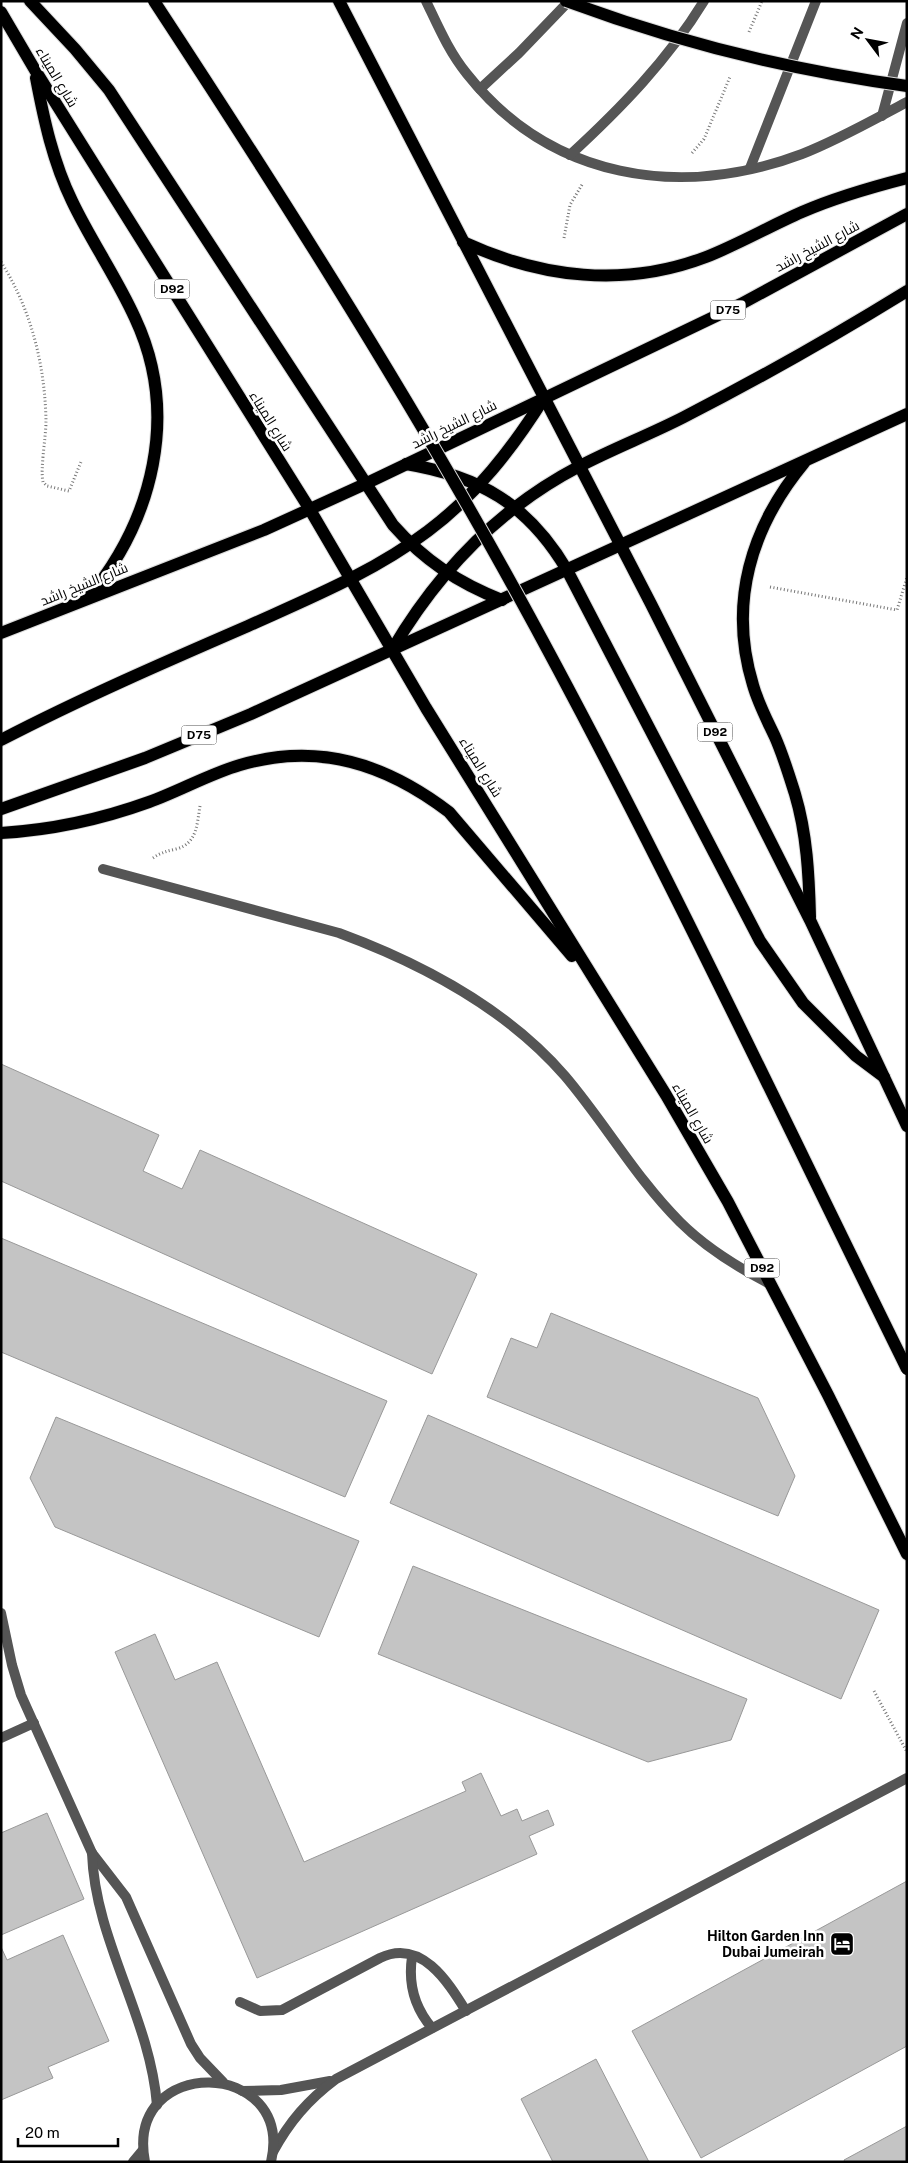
<svg xmlns="http://www.w3.org/2000/svg" width="908" height="2163" viewBox="0 0 908 2163" font-family="'Public Sans',Cairo,sans-serif">
  <style>
    .building { fill: #c4c4c4; stroke: #999 }
    .lines { fill: none; stroke-linecap: round; stroke-linejoin: round }
    .primary-casing { stroke: #dbdbdb; stroke-width: 14 }
    .path { stroke: #777; stroke-width: 3; stroke-dasharray: 1 2.5; stroke-linecap: butt }
    .lane { stroke: #555; stroke-width: 10 }
    .street { stroke: #555; stroke-width: 10 }
    .primary { stroke: #000; stroke-width: 12 }
    .primary-bridge-casing { stroke: #dbdbdb; stroke-width: 14; stroke-linecap: butt }
    .primary-bridge { stroke: #000; stroke-width: 12 }
    .labels { text-anchor: middle; stroke-width: 5; stroke-linejoin: round; paint-order: stroke }
    .shield { fill: #fff; stroke: #4c4c4c; stroke-width: 1 }
    .shield-label { font-size: 12px; font-weight: bold; fill: #000 }
    .street-label { font-size: 14px; fill: #000; stroke: #fff }
    .poi-label { font-size: 14px; font-weight: bold; fill: #000; stroke: #fff; text-anchor: end }
  </style>
  <rect width="100%" height="100%" fill="#fff"/>
  <g class="building">
    <path d="M1 1064 159 1135 143 1171 182 1189 200 1150 477 1274 432 1374 1 1181Z"/>
    <path d="M1 1238 387 1401 345 1497 1 1352Z"/>
    <path d="M551 1313 758 1398 795 1476 778 1516 487 1397 511 1338 537 1348Z"/>
    <path d="M428 1415 879 1610 841 1699 390 1503Z"/>
    <path d="M56 1417 359 1541 319 1637 55 1527 30 1478Z"/>
    <path d="M413 1566 747 1699 731 1740 648 1762 378 1654Z"/>
    <path d="M155 1634 175 1680 217 1662 304 1862 466 1791 462 1782 481 1773 501 1816 517 1809 522 1821 548 1810 554 1825 529 1836 537 1854 257 1978 115 1652Z"/>
    <path d="M47 1813 84 1899 1 1935V1833Z"/>
    <path d="M907 1881V2046L701 2158 632 2031Z"/>
    <path d="M63 1935 109 2041 48 2067 53 2078 1 2100V1947L7 1960Z"/>
    <path d="M596 2059 649 2162H553L521 2099Z"/>
    <path d="M907 2126V2162H845L844 2160Z"/>
  </g>
  <g class="lines">
    <defs>
      <g id="primary">
        <path d="M30 1 75 49 109 90 393 525C424 560 458 583 502 600"/>
        <path d="M339 1 651 604 810 920 907 1126"/>
        <path d="M1 12 35 70 309 508 426 708 666 1095 728 1202 828 1395 907 1554"/>
        <path d="M36 78C44 120 53 162 72 201 91 241 117 278 135 318 180 414 153 520 88 598"/>
        <path d="M463 242C541 278 625 288 706 257 739 244 770 226 802 212 836 197 872 187 907 178"/>
        <path d="M804 463C751 527 728 603 753 685 758 703 767 720 775 737 783 755 789 775 795 794 807 834 809 876 810 917"/>
        <path d="M406 464C479 476 528 504 567 570L760 941 803 1003 856 1056 884 1077"/>
        <path d="M1 633 264 530 365 484 741 304 907 214"/>
        <path d="M392 650C438 572 498 509 578 467 612 449 649 435 684 417 760 378 834 336 907 291"/>
        <path d="M1 740C82 698 165 662 248 626 310 598 374 572 428 531 476 495 512 449 544 398"/>
        <path d="M1 809 145 758 251 714 907 414"/>
        <path d="M1 833C51 830 102 819 149 802 180 791 209 774 240 765 319 742 386 764 449 812L572 956"/>
      </g>
    </defs>
    <use href="#primary" class="primary-casing"/>
    <g class="path">
      <path d="M749 32 762 1"/>
      <path d="M692 153 704 139 730 77"/>
      <path d="M564 238 570 205 583 183"/>
      <path d="M1 262C31 309 45 365 46 421 46 437 40 469 43 482L47 486 69 491 81 462"/>
      <path d="M770 587 897 610 907 577"/>
      <path d="M153 858C160 853 167 851 176 849 197 844 197 824 200 806"/>
      <path d="M874 1691 907 1752"/>
    </g>
    <g class="lane">
      <path d="M426 1C438 26 449 52 467 74 550 179 680 200 802 154 838 140 873 120 907 102"/>
      <path d="M480 89 519 53 569 1"/>
      <path d="M882 116 907 23"/>
      <path d="M570 155C620 109 668 60 704 1"/>
      <path d="M750 168 816 1"/>
      <path d="M103 869 339 933C423 964 506 1008 565 1076 605 1123 636 1178 680 1222 706 1248 737 1267 770 1284"/>
      <path d="M1 1613 12 1665 21 1695 92 1853 126 1897 191 2044 200 2058 223 2082"/>
      <path d="M1 1738 34 1723"/>
      <path d="M92 1853C95 1941 150 2017 157 2105"/>
      <path d="M412 1957C408 1984 414 2007 432 2028"/>
      <path d="M240 2002 260 2011 282 2010 380 1958C421 1938 448 1982 466 2011"/>
    </g>
    <g class="street">
      <path d="M242 2091 281 2090 330 2081"/>
      <path d="M273 2152C289 2122 308 2100 336 2079L907 1778"/>
      <path d="M133 2162 143 2150"/>
      <path d="M145 2162C124 2054 295 2058 271 2162"/>
    </g>
    <use href="#primary" class="primary"/>
    <defs>
      <g id="primary-bridge">
        <path d="M154 1C276 187 396 376 504 570 649 831 775 1102 907 1369"/>
        <path d="M566 1C679 43 788 70 907 86"/>
      </g>
    </defs>
    <use href="#primary-bridge" class="primary-bridge-casing"/>
    <use href="#primary-bridge" class="primary-bridge"/>
  </g>
  <defs>
    <symbol id="hotel-square" viewBox="-11 -11 22 22"><rect x="-9" y="-9" width="18" height="18" rx="4" fill="#000" stroke="#fff"/><path d="M-6-4.5h1.5V1H6V5H4.5V3h-9V5H-6ZM-4 0a1.8 1.8 0 1 1 3.6 0ZM.5 0V-2.5h3Q6-2.5 6 0Z" fill="#fff"/></symbol>
  </defs>
  <g fill-rule="evenodd">
    <use href="#hotel-square" x="828" y="1930" width="28" height="28"/>
  </g>
  <g class="labels">
    <g class="shield">
      <rect x="154.5" y="279.5" width="35" height="19" rx="4"/>
      <rect x="710.5" y="300.5" width="35" height="19" rx="4"/>
      <rect x="697.5" y="722.5" width="35" height="19" rx="4"/>
      <rect x="181.5" y="725.5" width="35" height="19" rx="4"/>
      <rect x="744.5" y="1258.5" width="35" height="19" rx="4"/>
    </g>
    <g class="shield-label">
      <text x="172" y="293">D92</text>
      <text x="728" y="314">D75</text>
      <text x="715" y="736">D92</text>
      <text x="199" y="739">D75</text>
      <text x="762" y="1272">D92</text>
    </g>
    <g class="street-label">
      <text transform="translate(57 77) rotate(59)" y="5">شارع الميناء</text>
      <text transform="translate(817 246) rotate(-28)" y="5">شارع الشيخ راشد</text>
      <text transform="translate(271 421) rotate(58)" y="5">شارع الميناء</text>
      <text transform="translate(454 424) rotate(-26)" y="5">شارع الشيخ راشد</text>
      <text transform="translate(84 584) rotate(-22)" y="5">شارع الشيخ راشد</text>
      <text transform="translate(481 767) rotate(58)" y="5">شارع الميناء</text>
      <text transform="translate(693 1113) rotate(60)" y="5">شارع الميناء</text>
    </g>
    <g class="poi-label">
      <text x="824" y="1941">Hilton Garden Inn<tspan x="824" dy="16">Dubai Jumeirah</tspan></text>
    </g>
  </g>
  <rect width="908" height="2163" fill="none" stroke="#000000" stroke-width="5"/>
  <g transform="translate(868 40) rotate(302)" stroke="#ffffff" stroke-width="4" paint-order="stroke">
  <path d="M0-4L9 19L0 12L-9 19Z" fill="#000000"/>
  <text y="-8" font-size="14" font-weight="bold" text-anchor="middle" fill="#000000">N</text>
  </g>
  <path d="M18 2138v8h100v-8" fill="none" stroke="#000000" stroke-width="2.5"/>
  <text x="25" y="2138" font-size="15" fill="#000000" stroke="#ffffff" stroke-width="4" paint-order="stroke">20 m</text>
</svg>
